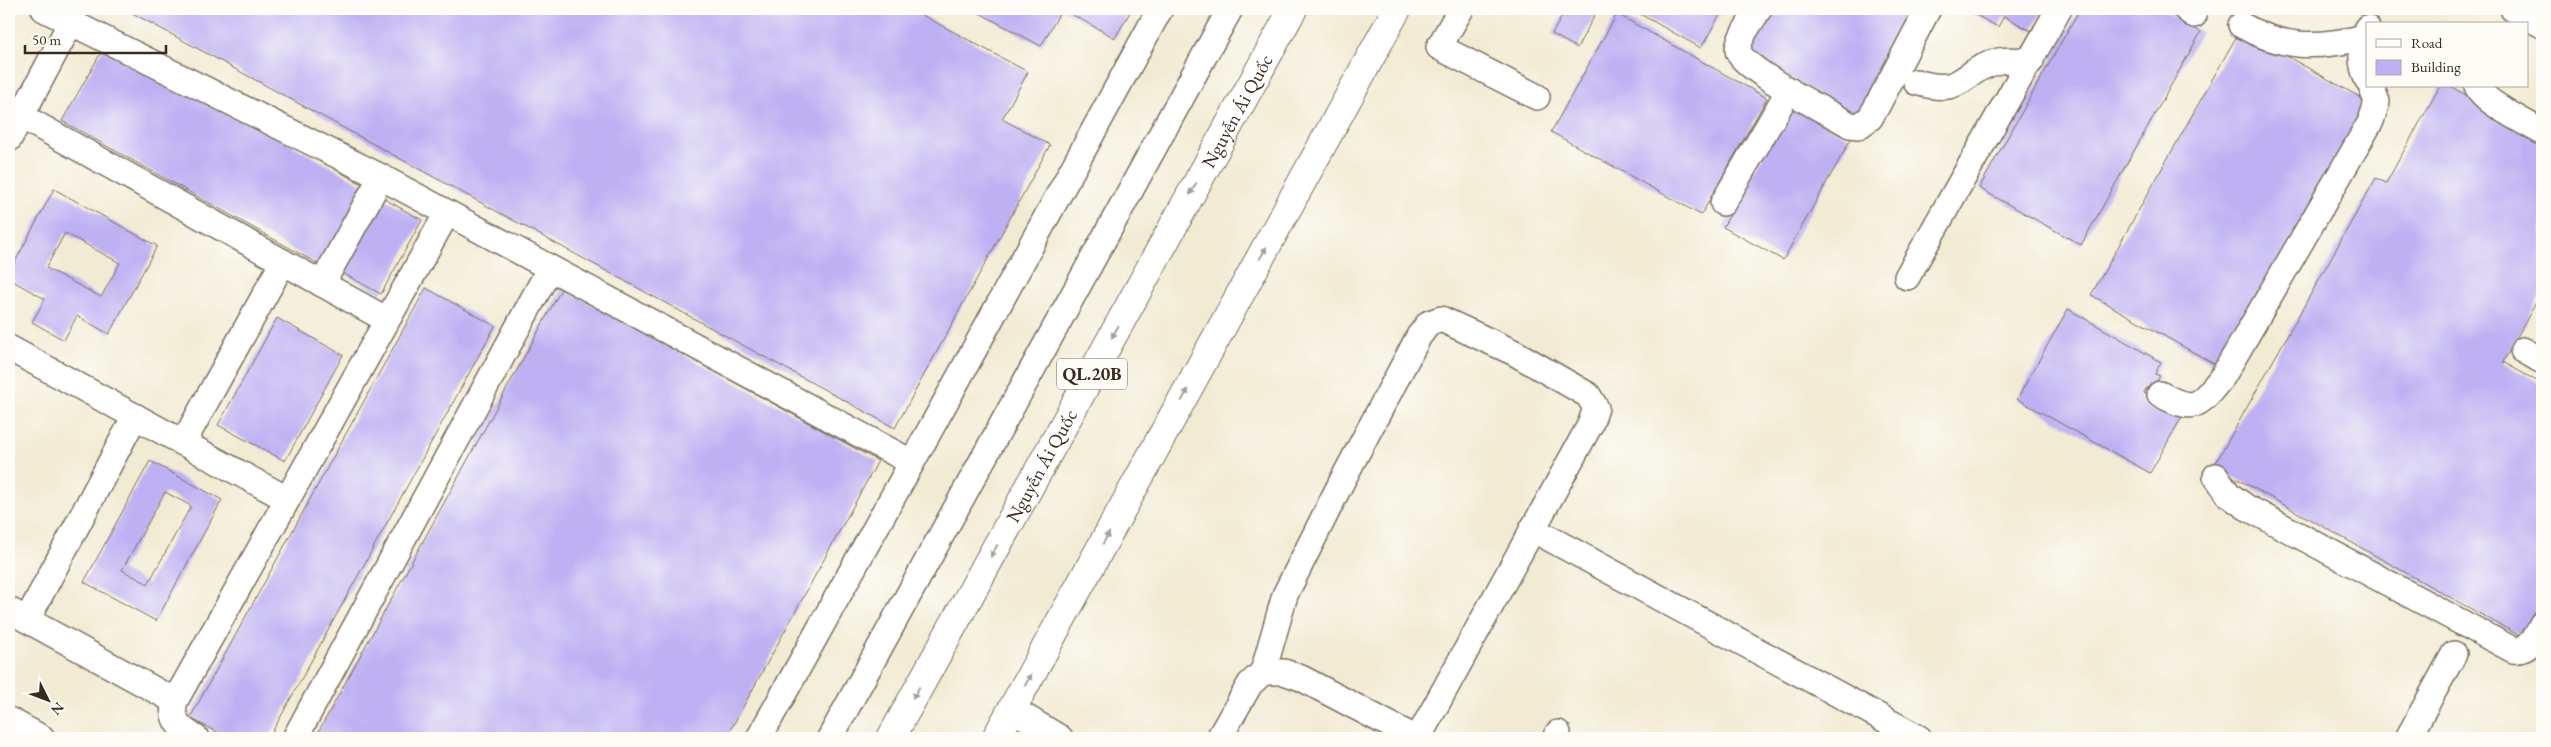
<svg xmlns="http://www.w3.org/2000/svg" width="2551" height="747" viewBox="0 0 2551 747" font-family="'EB Garamond',serif">
  <style>
    .building { fill: #beb1f3; fill-rule: evenodd }
    .lines { fill: none; stroke-linecap: round; stroke-linejoin: round }
    .minor-casing { stroke: #7b6e5e; stroke-width: 28 }
    .major-casing { stroke: #7b6e5e; stroke-width: 30 }
    .minor { stroke: #fff; stroke-width: 25 }
    .major { stroke: #fff; stroke-width: 28 }
    .oneway { fill: #a79f9a }
    .labels { text-anchor: middle; stroke-width: 4; stroke-linejoin: round; paint-order: stroke }
    .shield { fill: #fdfcf7; stroke: #75695f; stroke-width: 1 }
    .shield-label { font-size: 18px; font-weight: bold; fill: #3b2a1e }
    .street-label { font-size: 19px; fill: #3b2a1e; stroke: #fdfcf7 }
  </style>
  <rect width="100%" height="100%" fill="#fdfcf7"/>
  <filter id="ink" filterUnits="userSpaceOnUse"><feTurbulence type="fractalNoise" baseFrequency=".02" numOctaves="2"/><feDisplacementMap in="SourceGraphic" scale="10" xChannelSelector="R" yChannelSelector="G"/><feConvolveMatrix kernelMatrix="1 2 1 2 8 2 1 2 1" color-interpolation-filters="sRGB"/></filter>
  <filter id="wash" filterUnits="userSpaceOnUse"><feTurbulence type="fractalNoise" baseFrequency=".0096" numOctaves="4" result="noise"/><feDisplacementMap in="SourceGraphic" scale="20" xChannelSelector="R" yChannelSelector="G"/><feGaussianBlur stdDeviation="1.12" result="paint"/><feColorMatrix in="noise" values="0 0 0 0 0 0 0 0 0 0 0 0 0 0 0 0 0 1.4 0 .05"/><feComposite in="paint" operator="in"/></filter>
  <g filter="url(#wash)">
    <rect width="100%" height="100%" fill="#f2ebd4"/>
    <g id="blocks">
      <g class="building">
        <path d="M125 9H911L1028 72 1002 119 1050 145 895 428Z"/>
        <path d="M972 9H1132L1115 38 1062 9 1041 46Z"/>
        <path d="M1566 9H1598L1577 48 1552 34Z"/>
        <path d="M1631 9H1723L1701 48Z"/>
        <path d="M1764 9H1918L1858 116 1740 51Z"/>
        <path d="M1965 9H2044L2031 31 2004 16 1998 27Z"/>
        <path d="M2080 9H2160L2201 32 2081 245 1979 188Z"/>
        <path d="M1617 14 1767 98 1701 215 1551 132Z"/>
        <path d="M2240 30 2374 105 2225 370 2091 295Z"/>
        <path d="M107 42 367 187 322 266 62 121Z"/>
        <path d="M2440 86H2450L2542 138V292L2503 362 2542 384V614L2527 640 2214 466 2376 178 2386 183Z"/>
        <path d="M1791 106 1851 139 1783 260 1723 227Z"/>
        <path d="M54 189 157 246 109 334 77 316 64 340 32 322 45 299 9 279V273ZM65 233 120 263 101 297 46 268Z"/>
        <path d="M379 196 422 220 381 294 337 270Z"/>
        <path d="M426 288 495 326 269 738H228L190 718Z"/>
        <path d="M562 288 878 461 726 738H315Z"/>
        <path d="M2068 309 2161 362 2155 374 2160 376 2152 389 2147 387 2144 393 2183 415 2150 473 2017 399Z"/>
        <path d="M277 318 343 355 285 461 218 425Z"/>
        <path d="M150 461 222 500 156 621 84 582ZM165 492 191 506 148 584 122 570Z"/>
      </g>
    </g>
  </g>
  <g filter="url(#ink)">
    <use href="#blocks" fill-opacity="0" stroke="#7b6e5e" stroke-width="1"/>
    <g class="lines">
      <defs>
        <g id="minor">
          <path d="M44 9 381 177 911 462"/>
          <path d="M1461 9 1439 47 1537 97"/>
          <path d="M1759 9C1753 20 1738 37 1738 50 1738 67 1832 114 1850 125L1859 126 1870 118 1877 106 1928 9"/>
          <path d="M2186 9 2194 15"/>
          <path d="M2513 9 2542 25"/>
          <path d="M2241 25C2283 49 2316 48 2362 38"/>
          <path d="M2367 28C2360 43 2360 64 2367 79"/>
          <path d="M1916 82C1966 97 1959 71 1999 61 2008 59 2021 61 2031 61"/>
          <path d="M2477 86C2482 101 2528 124 2542 132"/>
          <path d="M21 116 387 320"/>
          <path d="M9 139 70 24"/>
          <path d="M1723 203 1789 90"/>
          <path d="M1907 277 2059 9"/>
          <path d="M322 284 381 177"/>
          <path d="M9 348 287 499"/>
          <path d="M2523 350 2542 361"/>
          <path d="M2160 394C2196 414 2199 405 2223 376L2371 121 2377 102 2371 86"/>
          <path d="M183 443 283 262"/>
          <path d="M2216 476 2229 495 2246 507 2513 650C2530 652 2535 637 2542 624"/>
          <path d="M1532 529 1919 738"/>
          <path d="M9 610 175 701"/>
          <path d="M27 620 135 416"/>
          <path d="M1263 672 1285 595 1342 481 1419 336 1429 323 1441 319 1515 353 1588 395 1596 408 1590 425 1418 738"/>
          <path d="M1012 709 1060 738"/>
          <path d="M9 720 42 738"/>
          <path d="M196 738C182 730 169 720 175 701L447 213"/>
          <path d="M295 738 550 268"/>
          <path d="M759 738 951 392 1160 9"/>
          <path d="M830 738 1230 9"/>
          <path d="M1219 738 1250 684 1263 672H1284L1301 678 1415 738"/>
          <path d="M1555 738 1558 733"/>
          <path d="M2408 738 2454 654"/>
        </g>
        <g id="major">
          <path id="s1" d="M891 738 1293 9"/>
          <path d="M996 738 1397 9"/>
        </g>
      </defs>
      <use href="#minor" class="minor-casing"/>
      <use href="#major" class="major-casing"/>
      <use href="#minor" class="minor"/>
      <use href="#major" class="major"/>
    </g>
    <defs><path id="oneway-solid" d="M-6-.8H1V-3.2L6.5 0L1 3.2V.8H-6Z" transform="scale(1.25)"/></defs>
    <g class="oneway">
      <use href="#oneway-solid" transform="translate(1193 189) rotate(119)"/>
      <use href="#oneway-solid" transform="translate(1263 253) rotate(-61)"/>
      <use href="#oneway-solid" transform="translate(1115 332) rotate(119)"/>
      <use href="#oneway-solid" transform="translate(1185 395) rotate(-61)"/>
      <use href="#oneway-solid" transform="translate(1106 538) rotate(-61)"/>
      <use href="#oneway-solid" transform="translate(994 551) rotate(119)"/>
      <use href="#oneway-solid" transform="translate(1028 680) rotate(-61)"/>
      <use href="#oneway-solid" transform="translate(916 693) rotate(119)"/>
    </g>
  </g>
  <g class="labels">
    <rect class="shield" x="1057" y="358.5" width="70" height="31" rx="4"/>
    <g class="shield-label">
      <text x="1092" y="380">QL.20B</text>
    </g>
    <g class="street-label">
      <text dy="7" stroke="none"><textPath href="#s1" startOffset="716">Nguyễn Ái Quốc</textPath></text>
      <text dy="7" stroke="none"><textPath href="#s1" startOffset="311">Nguyễn Ái Quốc</textPath></text>
    </g>
  </g>
  <rect width="2551" height="747" fill="none" stroke="#fdfcf7" stroke-width="30"/>
  <rect x="2366" y="22" width="162" height="65" fill="#fdfcf7" stroke="#afa8a0"/>
  <rect x="2376" y="39" width="25" height="8" fill="#ffffff" stroke="#afa8a0"/>
  <text x="2411" y="48" font-size="15" fill="#3b2a1e">Road</text>
  <rect x="2376" y="60" width="25" height="15" fill="#beb1f3" stroke="#afa8a0"/>
  <text x="2411" y="72" font-size="15" fill="#3b2a1e">Building</text>
  <g transform="translate(48 700) rotate(132)" stroke="#fdfcf7" stroke-width="4" paint-order="stroke">
  <path d="M0-4L9 19L0 12L-9 19Z" fill="#3b2a1e"/>
  <text y="-8" font-size="14" font-weight="bold" text-anchor="middle" fill="#3b2a1e">N</text>
  </g>
  <path d="M25 45v8h141v-8" fill="none" stroke="#3b2a1e" stroke-width="2.5"/>
  <text x="32" y="45" font-size="15" fill="#3b2a1e" stroke="#fdfcf7" stroke-width="4" paint-order="stroke">50 m</text>
</svg>
